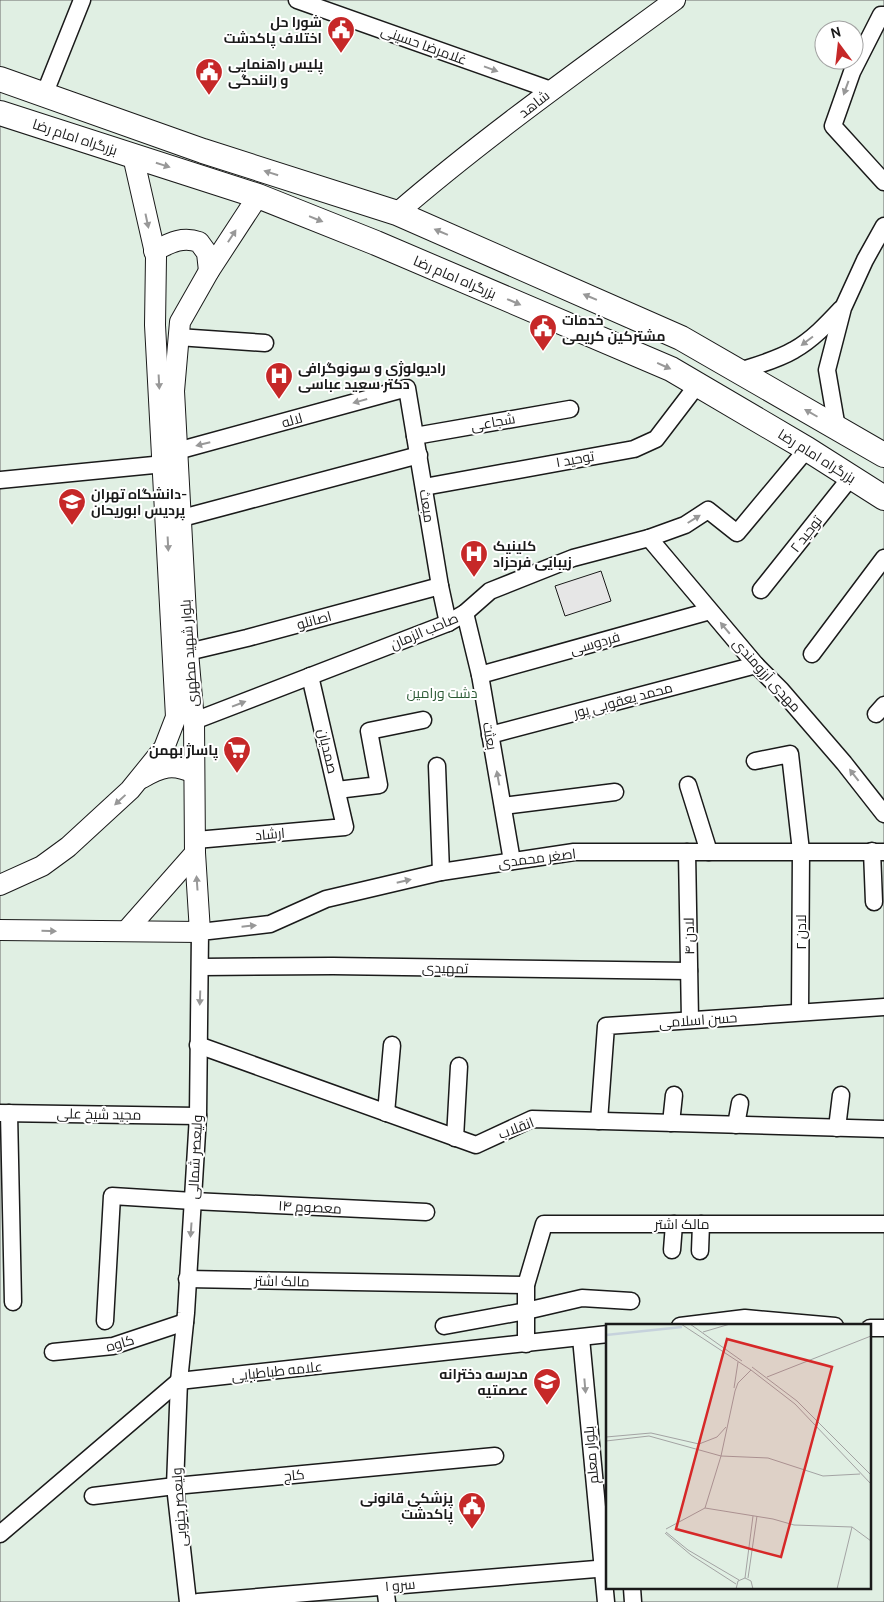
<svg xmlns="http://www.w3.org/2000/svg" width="884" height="1602" viewBox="0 0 884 1602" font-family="Cabin,Cairo,sans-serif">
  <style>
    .green { fill: #e0efe3; stroke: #6a6a6a; fill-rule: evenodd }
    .building { fill: #e6e6e6; stroke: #1a1a1a }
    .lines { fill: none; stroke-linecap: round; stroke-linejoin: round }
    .minor-casing { stroke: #1a1a1a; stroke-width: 19 }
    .major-casing { stroke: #1a1a1a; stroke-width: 22 }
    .highway-casing { stroke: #1a1a1a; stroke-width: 26 }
    .minor { stroke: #fff; stroke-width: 16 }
    .major { stroke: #fff; stroke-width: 20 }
    .highway { stroke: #fff; stroke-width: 24 }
    .oneway { fill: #989898 }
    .labels { text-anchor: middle; stroke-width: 4; stroke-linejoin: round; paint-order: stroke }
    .poi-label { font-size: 14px; font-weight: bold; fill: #1a1a1a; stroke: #fff; text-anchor: start }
    .street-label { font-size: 14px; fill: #1a1a1a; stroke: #fff }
    .park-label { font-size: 14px; fill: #2b5a34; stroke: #fff }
    .inset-river { fill: none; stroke: #c6d2dc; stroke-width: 2.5 }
    .inset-road { fill: none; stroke: #a3a3a3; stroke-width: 1 }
    .view { fill: #d62828; fill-opacity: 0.15; stroke: #d62828; stroke-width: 2.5 }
    .inset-edge { fill: none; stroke: #1a1a1a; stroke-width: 2.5 }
  </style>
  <rect width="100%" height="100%" fill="#fff"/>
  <path class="green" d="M0 0H884V1602H0ZM824 30H854V60H824ZM608 1326H870V1588H608Z"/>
  <path class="building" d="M601 571 611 601 565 616 555 586Z"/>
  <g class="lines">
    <defs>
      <g id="minor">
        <path d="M297 0 551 90"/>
        <path d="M884 15H881L852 72 833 126 884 182"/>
        <path d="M44 95 82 0"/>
        <path d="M178 337 265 343"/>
        <path d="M739 371C758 365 777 360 794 350 812 340 827 324 841 309"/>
        <path d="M837 428 827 370 843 308 865 260 884 226"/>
        <path d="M415 436 570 409"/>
        <path d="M177 451 407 388 440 586 448 623"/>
        <path d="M0 480 164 464"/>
        <path d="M424 487 634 449 656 439 698 384"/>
        <path d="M182 518 419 455"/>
        <path d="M649 538 756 665 781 690 844 763 884 814"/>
        <path d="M761 590 851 477"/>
        <path d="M465 613 480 675 512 861"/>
        <path d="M188 652 247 638 440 586"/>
        <path d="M812 654 884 558"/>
        <path d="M480 675 710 611"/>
        <path d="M876 714 884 705"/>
        <path d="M194 721 448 623 465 613 490 591 573 558 649 538 685 525 708 510 737 533 807 449"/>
        <path d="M490 735 756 665"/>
        <path d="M755 761 790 754 801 851 800 1012"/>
        <path d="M437 766 441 872"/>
        <path d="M688 785 709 852"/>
        <path d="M337 790 379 785 369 731 423 720"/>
        <path d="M503 806 615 792"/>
        <path d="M196 840 345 827 310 676"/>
        <path d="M872 851 874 902"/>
        <path d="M687 852 690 1020"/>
        <path d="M201 967 333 966 689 971"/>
        <path d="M198 1045 476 1145 532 1119 884 1129"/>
        <path d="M0 1113 198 1116"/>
        <path d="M9 1113 13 1302"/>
        <path d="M386 1113 392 1045"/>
        <path d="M599 1121 606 1026 884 1007"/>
        <path d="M671 1123 674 1095"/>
        <path d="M736 1125 740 1103"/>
        <path d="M837 1128 841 1095"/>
        <path d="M455 1138 459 1066"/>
        <path d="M672 1250 674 1224"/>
        <path d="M700 1251 701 1224"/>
        <path d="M187 1279 526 1285"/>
        <path d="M105 1321 112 1196 193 1201 426 1212"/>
        <path d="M444 1326 526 1311 582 1298 631 1301"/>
        <path d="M680 1326 745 1318 835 1326"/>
        <path d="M870 1328H884"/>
        <path d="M581 1338 606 1602"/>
        <path d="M526 1344V1285L544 1224H884"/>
        <path d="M53 1352 113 1346 185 1322"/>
        <path d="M93 1496 175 1486 495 1456"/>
        <path d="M0 1534 179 1381 608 1334"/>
        <path d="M385 1587 387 1602"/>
        <path d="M632 1588 633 1602"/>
        <path d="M188 1602 175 1486 179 1381 186 1313 198 1116 200 932 270 924 326 899 441 872 574 852H884"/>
        <path d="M198 1602 608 1568"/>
      </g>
      <g id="major">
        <path d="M397 213C485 137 581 69 675 0"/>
        <path d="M154 251C170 243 182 236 199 242L207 253 209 271"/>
        <path d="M142 778C161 767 173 763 193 773"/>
        <path d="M0 885 42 866 68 847 130 790 164 748 176 717 155 325 156 257 133 156"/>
        <path d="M0 930 200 932 195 853 194 721 188 652 174 391 180 322 209 271 258 196"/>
        <path d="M127 930 195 853"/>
      </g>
      <g id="highway">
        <path d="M0 79 203 151 397 213 681 338 884 455"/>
        <path d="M0 113 258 196 376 243 671 369 807 449 884 498"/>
      </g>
    </defs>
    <use href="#minor" class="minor-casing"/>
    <use href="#major" class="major-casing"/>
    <use href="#highway" class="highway-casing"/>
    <use href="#minor" class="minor"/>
    <use href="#major" class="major"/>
    <use href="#highway" class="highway"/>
  </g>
  <defs><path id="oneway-solid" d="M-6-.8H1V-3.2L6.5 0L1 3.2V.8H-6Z" transform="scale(1.25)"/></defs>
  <g class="oneway">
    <use href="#oneway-solid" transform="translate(491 69) rotate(20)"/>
    <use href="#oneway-solid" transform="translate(846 88) rotate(110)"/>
    <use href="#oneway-solid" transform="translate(163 165) rotate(18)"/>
    <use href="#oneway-solid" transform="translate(271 173) rotate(-162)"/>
    <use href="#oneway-solid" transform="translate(316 219) rotate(22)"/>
    <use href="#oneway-solid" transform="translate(147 221) rotate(78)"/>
    <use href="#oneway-solid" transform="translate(441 232) rotate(-157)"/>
    <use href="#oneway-solid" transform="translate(232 236) rotate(-57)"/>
    <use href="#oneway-solid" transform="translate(590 297) rotate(-157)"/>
    <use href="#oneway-solid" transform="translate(514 302) rotate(23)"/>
    <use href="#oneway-solid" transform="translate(807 341) rotate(143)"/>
    <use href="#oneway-solid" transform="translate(664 366) rotate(24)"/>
    <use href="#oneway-solid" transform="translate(159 382) rotate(87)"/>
    <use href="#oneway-solid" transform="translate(360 401) rotate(164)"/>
    <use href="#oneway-solid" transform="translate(811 413) rotate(-150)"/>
    <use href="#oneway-solid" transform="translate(203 444) rotate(166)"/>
    <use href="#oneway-solid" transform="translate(694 519) rotate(-32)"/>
    <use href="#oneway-solid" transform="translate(168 544) rotate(87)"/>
    <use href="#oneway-solid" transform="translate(725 628) rotate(-130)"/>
    <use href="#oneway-solid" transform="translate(239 704) rotate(-21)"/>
    <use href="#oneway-solid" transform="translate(854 775) rotate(-128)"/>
    <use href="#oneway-solid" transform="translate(498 778) rotate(-100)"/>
    <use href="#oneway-solid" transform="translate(120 800) rotate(137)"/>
    <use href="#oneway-solid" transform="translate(404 881) rotate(-13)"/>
    <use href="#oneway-solid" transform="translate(197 883) rotate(-94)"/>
    <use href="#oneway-solid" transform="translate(249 926) rotate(-6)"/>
    <use href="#oneway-solid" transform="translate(49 931) rotate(1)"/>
    <use href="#oneway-solid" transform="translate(200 998) rotate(92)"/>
    <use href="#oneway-solid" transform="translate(191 1230) rotate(94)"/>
    <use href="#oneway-solid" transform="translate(585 1386) rotate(85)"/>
  </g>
  <defs>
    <symbol id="civic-pin" viewBox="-11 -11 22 30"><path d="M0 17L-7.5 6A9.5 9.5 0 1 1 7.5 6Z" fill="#c62828" stroke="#fff"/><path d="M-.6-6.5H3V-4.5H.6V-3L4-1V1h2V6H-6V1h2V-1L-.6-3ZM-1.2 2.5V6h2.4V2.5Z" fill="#fff"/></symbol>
    <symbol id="hospital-pin" viewBox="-11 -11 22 30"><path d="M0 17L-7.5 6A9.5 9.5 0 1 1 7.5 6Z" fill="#c62828" stroke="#fff"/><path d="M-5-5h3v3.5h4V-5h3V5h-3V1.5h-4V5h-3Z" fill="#fff"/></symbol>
    <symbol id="university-pin" viewBox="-11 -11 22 30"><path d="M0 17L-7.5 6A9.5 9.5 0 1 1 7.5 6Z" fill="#c62828" stroke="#fff"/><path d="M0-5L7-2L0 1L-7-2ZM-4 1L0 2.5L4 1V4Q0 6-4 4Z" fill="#fff"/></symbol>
    <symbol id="supermarket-pin" viewBox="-11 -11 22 30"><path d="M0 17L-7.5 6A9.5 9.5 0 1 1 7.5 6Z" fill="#c62828" stroke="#fff"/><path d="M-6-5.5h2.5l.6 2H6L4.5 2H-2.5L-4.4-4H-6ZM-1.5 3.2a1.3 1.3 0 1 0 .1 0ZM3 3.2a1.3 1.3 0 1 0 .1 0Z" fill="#fff"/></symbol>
    <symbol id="school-pin" viewBox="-11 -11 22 30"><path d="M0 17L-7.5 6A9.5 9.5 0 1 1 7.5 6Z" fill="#c62828" stroke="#fff"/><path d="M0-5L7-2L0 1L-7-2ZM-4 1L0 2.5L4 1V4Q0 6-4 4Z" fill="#fff"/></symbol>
  </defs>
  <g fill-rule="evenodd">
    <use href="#civic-pin" x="325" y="14" width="32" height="43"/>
    <use href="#civic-pin" x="193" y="56" width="32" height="43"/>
    <use href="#civic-pin" x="527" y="312" width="32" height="43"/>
    <use href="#hospital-pin" x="263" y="360" width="32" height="43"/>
    <use href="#university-pin" x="56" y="486" width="32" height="43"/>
    <use href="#hospital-pin" x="458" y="538" width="32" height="43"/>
    <use href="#supermarket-pin" x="221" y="734" width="32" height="43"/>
    <use href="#school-pin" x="531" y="1366" width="32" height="43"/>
    <use href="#civic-pin" x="456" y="1490" width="32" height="43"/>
  </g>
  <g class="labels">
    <g class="poi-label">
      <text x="322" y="27" text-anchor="end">شورا حل<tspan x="322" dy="16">اختلاف پاکدشت</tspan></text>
      <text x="228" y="69">پلیس راهنمایی<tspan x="228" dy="16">و رانندگی</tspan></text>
      <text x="562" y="325">خدمات<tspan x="562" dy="16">مشترکین کریمی</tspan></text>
      <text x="298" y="373">رادیولوژی و سونوگرافی<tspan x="298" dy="16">دکتر سعید عباسی</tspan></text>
      <text x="91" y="499">دانشگاه تهران-<tspan x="91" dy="16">پردیس ابوریحان</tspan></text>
      <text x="493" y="551">کلینیک<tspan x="493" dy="16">زیبایی فرحزاد</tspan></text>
      <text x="218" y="755" text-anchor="end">پاساژ بهمن</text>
      <text x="528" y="1379" text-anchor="end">مدرسه دخترانه<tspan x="528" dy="16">عصمتیه</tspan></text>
      <text x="453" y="1503" text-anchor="end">پزشکی قانونی<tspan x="453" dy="16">پاکدشت</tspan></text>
    </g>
    <g class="street-label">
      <text transform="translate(424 45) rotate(20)" y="5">غلامرضا حسینی</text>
      <text transform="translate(534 104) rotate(-38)" y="5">شاهد</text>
      <text transform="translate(75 137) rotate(18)" y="5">بزرگراه امام رضا</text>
      <text transform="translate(455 277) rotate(23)" y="5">بزرگراه امام رضا</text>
      <text transform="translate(292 420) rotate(-16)" y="5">لاله</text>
      <text transform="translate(493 422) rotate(-10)" y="5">شجاعی</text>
      <text transform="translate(817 456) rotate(32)" y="5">بزرگراه امام رضا</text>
      <text transform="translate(575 459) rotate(-10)" y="5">توحید ۱</text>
      <text transform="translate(427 506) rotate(81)" y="5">مبعث</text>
      <text transform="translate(806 534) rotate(-52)" y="5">توحید ۲</text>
      <text transform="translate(314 620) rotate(-15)" y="5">اصانلو</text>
      <text transform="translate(424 631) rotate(-23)" y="5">صاحب الزمان</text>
      <text transform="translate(595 643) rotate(-16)" y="5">فردوسی</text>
      <text transform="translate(189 653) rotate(-94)" y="5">بلوار شهید مطهری</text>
      <text transform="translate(767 675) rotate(48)" y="5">مهدی آرزومندی</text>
      <text transform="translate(623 700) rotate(-15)" y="5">محمد یعقوبی پور</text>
      <text transform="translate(490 736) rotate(80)" y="5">بعثت</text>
      <text transform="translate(328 751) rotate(77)" y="5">صمدیان</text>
      <text transform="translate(270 834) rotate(-5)" y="5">ارشاد</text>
      <text transform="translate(537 858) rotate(-7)" y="5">اصغر محمدی</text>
      <text transform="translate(801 932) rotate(-90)" y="5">لادن ۲</text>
      <text transform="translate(689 936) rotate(-91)" y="5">لادن ۴</text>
      <text transform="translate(445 968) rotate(1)" y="5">تمهیدی</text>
      <text transform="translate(698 1020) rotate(-4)" y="5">حسن اسلامی</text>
      <text transform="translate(99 1114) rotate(1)" y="5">مجید شیخ علی</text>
      <text transform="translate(516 1128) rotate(-21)" y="5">انقلاب</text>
      <text transform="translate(195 1157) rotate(-87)" y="5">ولیعصر شمالی</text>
      <text transform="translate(310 1207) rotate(3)" y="5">۱۴ معصوم</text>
      <text x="682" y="1229">مالک اشتر</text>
      <text transform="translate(282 1281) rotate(1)" y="5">مالک اشتر</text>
      <text transform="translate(120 1343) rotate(-16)" y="5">کاوه</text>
      <text transform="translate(277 1371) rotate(-6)" y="5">علامه طباطبایی</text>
      <text transform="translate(591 1455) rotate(-95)" y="5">بلوار معلم</text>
      <text transform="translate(294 1475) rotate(-5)" y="5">کاج</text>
      <text transform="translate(179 1507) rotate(-94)" y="5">ولیعصر جنوبی</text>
      <text transform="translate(400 1585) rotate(-5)" y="5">سرو ۱</text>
    </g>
    <g class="park-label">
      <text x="442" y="698">دشت ورامین</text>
    </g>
  </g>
  <g transform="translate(606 1324)">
    <rect width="265" height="265" fill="#fff"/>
    <path d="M0 0H265V265H0Z" fill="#e0efe3"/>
    <path class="inset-river" d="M93 0H110M0 11 76 3"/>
    <path class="inset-road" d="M75 0 145 46 189 80 265 160M84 0 136 37M97 8 124 0M146 43 191 77 265 151M161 53 265 12M128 64 132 38M0 113 45 109 93 120 111 113 120 103M0 117 43 112 115 132 129 67 132 59 145 46M99 184 115 132 162 134 217 152 254 150M60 205 99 184 167 195 188 201 246 203 265 217M60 208 82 226 133 256M59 209 85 231 130 260M139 254 147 192M142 254 151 192M130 265 132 257 139 254 145 257 147 265M231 265 246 203"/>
    <path class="view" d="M121 15 226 43 175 233 70 205Z"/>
    <rect width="265" height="265" class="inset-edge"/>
  </g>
  <g transform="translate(839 45) rotate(345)"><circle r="24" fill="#ffffff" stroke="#a3a3a3"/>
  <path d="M0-4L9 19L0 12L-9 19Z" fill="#c62828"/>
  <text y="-8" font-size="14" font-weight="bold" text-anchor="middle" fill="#1a1a1a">N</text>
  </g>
</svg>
